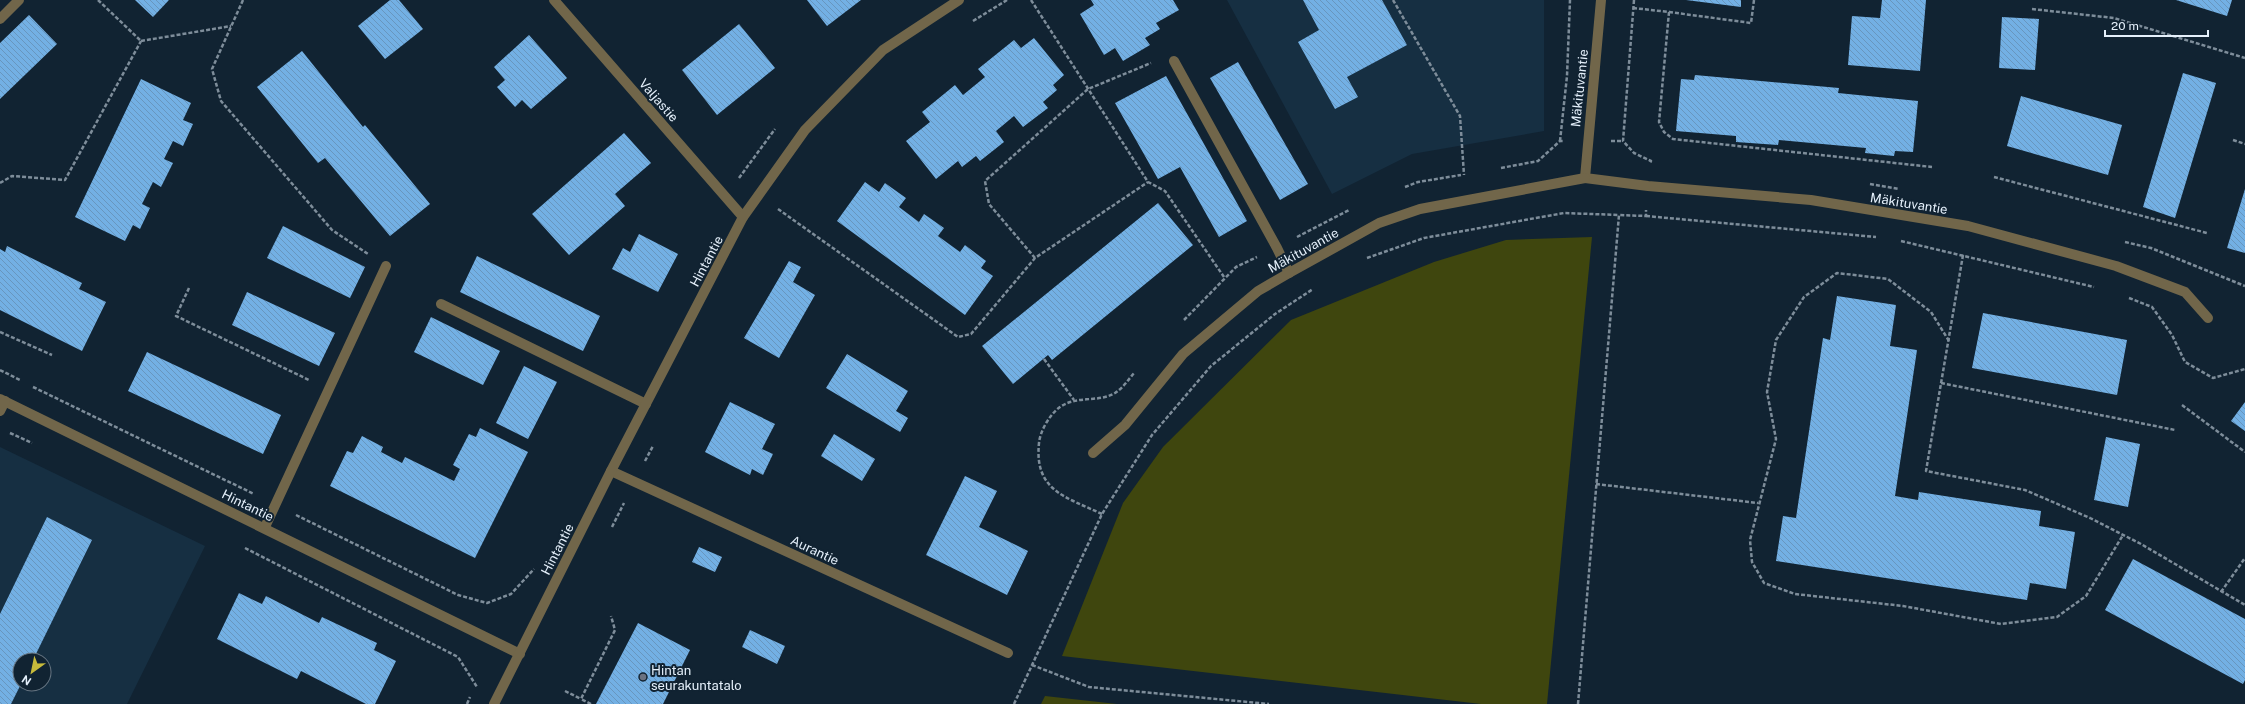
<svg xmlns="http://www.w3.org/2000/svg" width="2245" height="704" viewBox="0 0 2245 704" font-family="'Public Sans',sans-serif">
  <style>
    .built { fill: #162f42; fill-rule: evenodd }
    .green { fill: #3f460e }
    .building { fill: url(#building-back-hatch) }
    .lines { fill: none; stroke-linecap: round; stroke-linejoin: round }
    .path { stroke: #7e8d9a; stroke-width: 2.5; stroke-dasharray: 4 2; stroke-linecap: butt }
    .minor { stroke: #71664a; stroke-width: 10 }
    .worship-dot { fill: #6b7280; stroke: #112332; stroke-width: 1.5 }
    .labels { text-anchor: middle; stroke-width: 4; stroke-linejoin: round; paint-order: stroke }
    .street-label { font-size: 13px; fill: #e5f0fb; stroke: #112332 }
    .poi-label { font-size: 13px; fill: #e5f0fb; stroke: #112332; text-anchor: start }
  </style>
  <defs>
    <pattern id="building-back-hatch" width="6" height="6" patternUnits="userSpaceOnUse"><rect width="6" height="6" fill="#73b0e4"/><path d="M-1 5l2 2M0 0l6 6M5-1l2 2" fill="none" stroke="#6896be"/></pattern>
  </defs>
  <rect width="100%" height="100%" fill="#112332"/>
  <g class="built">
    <path d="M1227 0H1544V131L1412 154 1332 194Z"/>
    <path d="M0 447 205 546 127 704H0ZM20 660H44V684H20Z"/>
  </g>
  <g class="green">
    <path d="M1592 237 1547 704H1481L1062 656 1123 503 1163 447 1291 320 1434 262 1506 240Z"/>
    <path d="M1045 696 1117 704H1041Z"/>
  </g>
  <g class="building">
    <path d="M135 0H169L153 17Z"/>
    <path d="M390 0H399L423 29 385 59 358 26Z"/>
    <path d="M807 0H861L827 26Z"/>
    <path d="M1091 0H1173L1179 10 1156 23 1160 29 1145 38 1150 45 1123 61 1115 48 1104 55 1080 14 1094 5Z"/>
    <path d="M1303 0H1382L1407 45 1347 77 1358 97 1335 109 1298 42 1319 30Z"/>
    <path d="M1686 0H1741V7Z"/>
    <path d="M1882 0H1926L1920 71 1848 65 1852 16 1880 18Z"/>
    <path d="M2176 0H2232L2227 16Z"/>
    <path d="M29 15 57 44 0 99V43Z"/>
    <path d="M2002 17 2039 19 2035 70 1999 68Z"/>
    <path d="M739 24 775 68 717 115 682 70Z"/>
    <path d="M529 35 567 78 531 109 522 100 515 107 497 87 505 80 494 67Z"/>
    <path d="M1034 38 1064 75 1053 85 1057 90 1043 102 1048 108 1023 127 1014 116 996 131 1004 142 980 161 976 156 962 167 958 161 936 179 906 141 930 122 922 112 955 85 963 95 985 77 978 69 1014 40 1021 48Z"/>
    <path d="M302 51 363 127 365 125 430 204 390 236 325 158 318 163 257 87Z"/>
    <path d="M1238 62 1308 184 1280 200 1210 78Z"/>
    <path d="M2183 73 2216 83 2175 218 2143 207Z"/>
    <path d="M1695 75 1839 88 1838 93 1918 101 1913 152 1895 151 1894 156 1865 153 1866 148 1779 140 1778 145 1736 142V136L1676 131 1681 79 1694 80Z"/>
    <path d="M1166 76 1247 221 1219 237 1180 167 1158 179 1115 103Z"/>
    <path d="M141 79 191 103 183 120 193 124 183 146 173 141 164 159 173 163 161 187 153 182 142 204 150 208 140 229 133 225 125 241 75 217Z"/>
    <path d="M2021 96 2122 125 2108 175 2007 146Z"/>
    <path d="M624 133 651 163 615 194 625 206 569 255 532 214Z"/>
    <path d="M865 182 879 192 885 183 906 198 899 207 919 222 924 214 944 228 938 236 960 252 965 245 986 261 981 268 993 276 965 315 837 221Z"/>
    <path d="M2245 189V253L2227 248Z"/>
    <path d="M1158 203 1193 245 1052 360 1048 355 1013 384 982 346Z"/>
    <path d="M283 226 365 267 350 298 267 258Z"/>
    <path d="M639 234 678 254 658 292 612 269 623 248 630 252Z"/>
    <path d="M7 246 82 283 79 289 106 302 82 351 0 310V249L5 252Z"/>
    <path d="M477 256 600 316 583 351 460 292Z"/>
    <path d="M789 261 801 267 793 282 815 295 779 358 744 338Z"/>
    <path d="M247 292 335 333 319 366 232 325Z"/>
    <path d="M1837 296 1896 305 1890 346 1917 350 1895 496 1918 500 1919 492 2041 511 2039 526 2075 532 2066 589 2030 583 2027 600 1776 561 1783 516 1796 518 1823 338 1830 340Z"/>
    <path d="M1983 313 2127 340 2117 395 1972 368Z"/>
    <path d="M431 317 500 351 483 385 414 352Z"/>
    <path d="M147 352 281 415 263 454 128 391Z"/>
    <path d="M847 354 908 391 896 411 908 418 900 432 826 388Z"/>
    <path d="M524 366 557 382 528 439 496 423Z"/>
    <path d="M730 402 775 424 762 449 773 454 763 475 752 469 750 475 705 452Z"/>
    <path d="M2245 402V431L2231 421Z"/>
    <path d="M480 428 528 452 475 558 330 486 347 451 353 453 362 436 383 447 381 452 402 463 405 457 454 481 460 469 453 465 469 434 476 437Z"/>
    <path d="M834 434 875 459 862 481 821 456Z"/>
    <path d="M2106 437 2140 444 2128 507 2094 500Z"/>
    <path d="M965 476 997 491 979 527 1028 551 1007 595 926 555Z"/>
    <path d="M47 517 92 540 33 660H20L21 684 11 704H0V614Z"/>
    <path d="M699 547 722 557 715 572 692 562Z"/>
    <path d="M2133 559 2245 619V680L2243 684 2105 610Z"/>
    <path d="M239 593 262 604 266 596 319 623 322 617 377 643 374 650 396 661 375 704H366L301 671 297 679 217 639Z"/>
    <path d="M638 623 690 650 663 704H596Z"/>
    <path d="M750 630 785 646 777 664 742 647Z"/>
  </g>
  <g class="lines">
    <g class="path">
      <path d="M98 0 141 41"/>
      <path d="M243 0 212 69 221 101 332 230 368 254"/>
      <path d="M1031 0 1148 182 1165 191 1224 277"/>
      <path d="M1393 0 1460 116 1464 175"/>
      <path d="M1634 0 1623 141 1634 153 1651 161 1650 163"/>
      <path d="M1633 8 1669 12 1659 122 1664 132 1673 139 1932 167"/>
      <path d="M2032 9 2114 18 2245 58"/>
      <path d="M1669 12 1751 23 1754 0"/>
      <path d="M973 21 1007 0"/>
      <path d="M141 41 231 26"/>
      <path d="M2233 140 2245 144"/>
      <path d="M1560 141 1567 76 1570 0"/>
      <path d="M1611 141H1623"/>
      <path d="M1501 168 1538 161 1560 141H1564"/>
      <path d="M1994 177 2207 233"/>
      <path d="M739 178 775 129"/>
      <path d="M0 183 12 176 65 180 141 41"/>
      <path d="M1870 184 1899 189"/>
      <path d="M1405 187 1418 182 1461 175"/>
      <path d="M778 209 958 337 971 334 1035 258 1148 182"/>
      <path d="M1646 216 1876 237"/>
      <path d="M1297 237 1349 210"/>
      <path d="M1901 241 2094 287"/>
      <path d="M2125 242 2151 248 2245 286"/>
      <path d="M1963 255 1926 471 2025 490 2090 518 2141 544 2245 605"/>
      <path d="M1035 258 989 204 985 181 1088 89 1151 63"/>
      <path d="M1367 258 1424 238 1564 213 1619 215"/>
      <path d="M189 288 176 316 309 380"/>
      <path d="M2129 298 2152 307 2172 335 2185 362 2213 378 2245 369"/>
      <path d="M1184 320 1236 267 1257 257"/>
      <path d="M0 332 52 355"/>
      <path d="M1949 341 1931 312 1888 279 1837 273 1804 297 1776 340 1767 392 1776 439 1750 540 1752 562 1764 583 1795 594 1903 606 2001 624 2057 617 2086 596 2123 535"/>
      <path d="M1044 359 1074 400"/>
      <path d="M0 370 20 380"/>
      <path d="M1941 383 2175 430"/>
      <path d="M33 387 254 494"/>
      <path d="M2182 405 2245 452"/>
      <path d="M10 433 32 443"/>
      <path d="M645 461 653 446"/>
      <path d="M1596 484 1758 503"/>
      <path d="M1102 514C1066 497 1034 491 1039 443 1040 431 1050 414 1060 407 1077 395 1098 403 1115 393 1122 389 1129 379 1134 373"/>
      <path d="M296 515 458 595 487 603 511 594 534 569"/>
      <path d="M612 527 624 503"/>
      <path d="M245 548 458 657 477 687"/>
      <path d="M2221 592 2245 558"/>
      <path d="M1032 665 1089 687 1269 704"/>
      <path d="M565 691 581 699"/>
      <path d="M467 704 470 697"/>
      <path d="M591 704 581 699 615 630 611 616"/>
      <path d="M1014 704 1102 514 1152 435 1211 366 1275 314 1313 289"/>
      <path d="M1578 704 1619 215 1646 216V210"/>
    </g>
    <g class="minor">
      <path d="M554 0 743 217"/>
      <path d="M1601 0 1585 178 1648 186 1811 200 1968 226 2116 266 2185 292 2208 318"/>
      <path d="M0 19 19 0"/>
      <path d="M1174 61 1277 248 1289 273"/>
      <path d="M441 304 646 404"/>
      <path d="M0 399 520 654"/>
      <path d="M0 411 5 401"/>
      <path d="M1093 453 1125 425 1183 354 1258 291 1289 273 1379 223 1420 209 1585 178"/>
      <path d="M611 471 1008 653"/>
      <path d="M265 527 386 266"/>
      <path d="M494 704 611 471 743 217 805 130 883 50 959 0"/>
    </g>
  </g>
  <circle class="worship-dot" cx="643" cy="677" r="4"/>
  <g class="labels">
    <g class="street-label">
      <text transform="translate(1579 88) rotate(-84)" y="5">Mäkituvantie</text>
      <text transform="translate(659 100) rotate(49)" y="5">Valjastie</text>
      <text transform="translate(1909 203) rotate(9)" y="5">Mäkituvantie</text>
      <text transform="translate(1303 250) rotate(-29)" y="5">Mäkituvantie</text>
      <text transform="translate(706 261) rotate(-62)" y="5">Hintantie</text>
      <text transform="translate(248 505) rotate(26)" y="5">Hintantie</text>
      <text transform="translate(557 549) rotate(-63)" y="5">Hintantie</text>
      <text transform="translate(815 550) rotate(25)" y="5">Aurantie</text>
    </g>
    <g class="poi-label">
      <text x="651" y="675">Hintan<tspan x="651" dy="15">seurakuntatalo</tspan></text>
    </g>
  </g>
  <g transform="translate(32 672) rotate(213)"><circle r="19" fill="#112332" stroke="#667582"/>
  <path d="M0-3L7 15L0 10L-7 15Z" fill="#c8bb3b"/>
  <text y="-6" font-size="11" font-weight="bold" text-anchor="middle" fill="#e5f0fb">N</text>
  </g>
  <path d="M2105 30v6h103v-6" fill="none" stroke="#e5f0fb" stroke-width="2"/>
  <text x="2111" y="30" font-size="12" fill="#e5f0fb" stroke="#112332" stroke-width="3" paint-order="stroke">20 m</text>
</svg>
